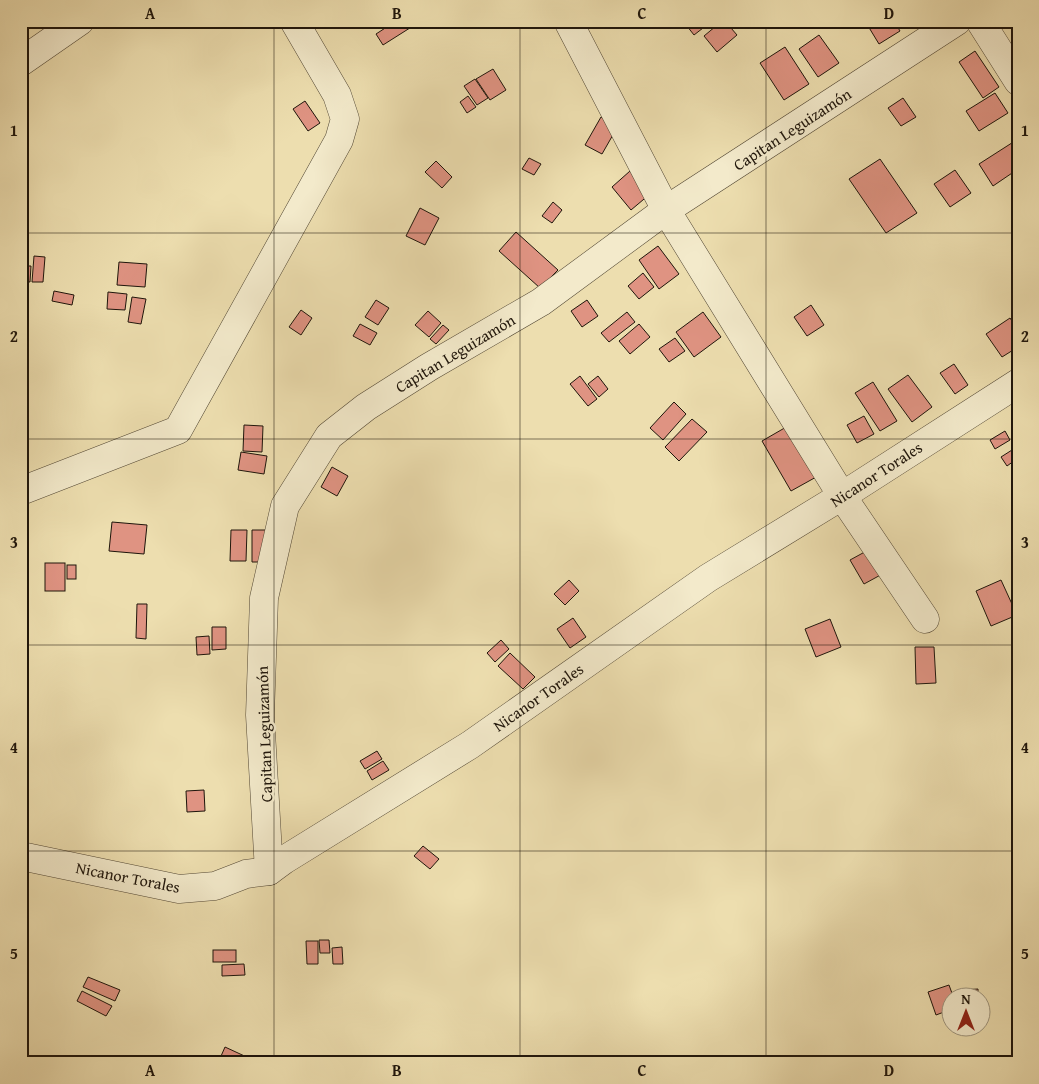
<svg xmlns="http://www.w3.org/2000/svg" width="1039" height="1084" viewBox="0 0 1039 1084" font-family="'Gentium Book Plus',serif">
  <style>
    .building { fill: #df9382; stroke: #1e150b }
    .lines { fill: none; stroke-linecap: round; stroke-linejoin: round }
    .minor-casing { stroke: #524734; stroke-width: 29 }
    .minor { stroke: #f3eacb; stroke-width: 28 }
    .grid { fill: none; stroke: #1e150b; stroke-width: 1; stroke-opacity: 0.55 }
    .labels { text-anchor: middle; stroke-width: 5; stroke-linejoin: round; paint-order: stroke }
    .street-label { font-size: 16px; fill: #1e150b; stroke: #f3eacb }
    .neatline { fill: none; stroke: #1e150b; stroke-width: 2 }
    .grid-label { font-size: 16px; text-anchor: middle; font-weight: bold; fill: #1e150b }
  </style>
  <rect width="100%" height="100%" fill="#eddeaf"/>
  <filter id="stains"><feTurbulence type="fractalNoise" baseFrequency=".004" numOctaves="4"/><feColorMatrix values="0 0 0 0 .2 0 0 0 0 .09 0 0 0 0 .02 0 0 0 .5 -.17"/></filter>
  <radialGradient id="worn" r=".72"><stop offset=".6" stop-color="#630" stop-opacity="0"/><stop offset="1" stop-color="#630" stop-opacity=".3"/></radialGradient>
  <g class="building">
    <path d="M396 21H410L413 26 383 45 376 34Z"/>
    <path d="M683 21H712L694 35Z"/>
    <path d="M722 21H725L737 35 717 52 704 36Z"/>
    <path d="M865 21H894L900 31 879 44Z"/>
    <path d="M819 35 839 63 818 77 799 49Z"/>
    <path d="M785 47 809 84 784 100 760 63Z"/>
    <path d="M975 51 999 87 983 98 959 62Z"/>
    <path d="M493 69 506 90 490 100 476 79Z"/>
    <path d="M475 79 488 98 477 105 464 86Z"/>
    <path d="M995 93 1008 113 979 131 966 111Z"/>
    <path d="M468 96 476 107 467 113 460 102Z"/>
    <path d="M903 98 916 117 901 126 888 108Z"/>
    <path d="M305 101 320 123 308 131 293 109Z"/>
    <path d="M601 117 618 126 602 154 585 145Z"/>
    <path d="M1018 139V169L993 186 979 164Z"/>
    <path d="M529 158 541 164 534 175 522 169Z"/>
    <path d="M880 159 917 213 886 233 849 179Z"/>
    <path d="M436 161 452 177 442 188 425 172Z"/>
    <path d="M955 170 971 193 950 207 934 184Z"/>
    <path d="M630 171 650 194 631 210 612 187Z"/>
    <path d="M553 202 562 210 552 223 542 216Z"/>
    <path d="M420 208 439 218 425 245 406 236Z"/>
    <path d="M516 232 558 270 540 288 499 251Z"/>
    <path d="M658 246 679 274 659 289 639 260Z"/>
    <path d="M34 256 45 257 43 282H32Z"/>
    <path d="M119 262 147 264 145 287 117 285Z"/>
    <path d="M21 266H31L30 282 21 281Z"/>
    <path d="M643 273 654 287 639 299 628 286Z"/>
    <path d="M54 291 74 295 72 305 52 301Z"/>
    <path d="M108 292 127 294 125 310 107 309Z"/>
    <path d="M132 297 146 299 141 324 128 322Z"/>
    <path d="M376 300 389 308 378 325 365 317Z"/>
    <path d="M587 300 598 316 582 327 571 311Z"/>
    <path d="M811 305 824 325 807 336 794 317Z"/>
    <path d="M301 310 312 318 301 335 289 327Z"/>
    <path d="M428 311 441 323 429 337 415 325Z"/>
    <path d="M627 312 635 322 609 342 601 333Z"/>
    <path d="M703 312 721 337 694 357 676 332Z"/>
    <path d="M1010 318 1018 330V347L1002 357 986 334Z"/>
    <path d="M360 324 377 333 370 345 353 336Z"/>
    <path d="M639 324 650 337 630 354 619 341Z"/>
    <path d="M443 325 449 330 436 344 430 339Z"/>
    <path d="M675 338 685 351 669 362 659 349Z"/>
    <path d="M954 364 968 385 955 394 940 373Z"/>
    <path d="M908 375 932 407 912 422 888 389Z"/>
    <path d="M580 376 597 399 588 406 570 384Z"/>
    <path d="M598 376 608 389 599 397 588 384Z"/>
    <path d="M873 382 897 421 880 431 855 393Z"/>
    <path d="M674 402 686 414 663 440 650 428Z"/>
    <path d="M864 416 874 434 857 443 847 425Z"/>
    <path d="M692 419 707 432 679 461 665 447Z"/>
    <path d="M244 425 263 426 262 452 243 451Z"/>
    <path d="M788 426 818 476 791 491 762 441Z"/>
    <path d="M1005 431 1010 440 995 449 990 440Z"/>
    <path d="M1012 450 1018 458 1007 466 1001 457Z"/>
    <path d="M241 452 267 456 264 474 238 470Z"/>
    <path d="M332 467 348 476 337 496 321 487Z"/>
    <path d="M112 522 147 525 144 554 109 551Z"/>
    <path d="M231 530H247L246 561H230Z"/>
    <path d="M252 530H267L268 562H252Z"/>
    <path d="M872 548 886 572 864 584 850 560Z"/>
    <rect x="45" y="563" width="20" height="28"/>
    <rect x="67" y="565" width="9" height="14"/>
    <path d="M569 580 579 591 565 605 554 594Z"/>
    <path d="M1001 580 1017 615 991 626 976 591Z"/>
    <path d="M137 604H147L146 639 136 638Z"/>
    <path d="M573 618 586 637 570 648 557 629Z"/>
    <path d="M830 619 841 647 816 657 805 629Z"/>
    <path d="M212 627H226V649L212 650Z"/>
    <path d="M209 636 210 654 197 655 196 637Z"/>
    <path d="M501 640 509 649 495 662 487 653Z"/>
    <path d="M915 647H934L936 683 916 684Z"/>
    <path d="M510 653 535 677 523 689 498 666Z"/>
    <path d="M377 751 382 759 365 769 360 761Z"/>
    <path d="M383 761 389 770 372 780 367 771Z"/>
    <path d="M204 790 205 811 187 812 186 791Z"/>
    <path d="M423 846 439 859 430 869 414 856Z"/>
    <path d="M319 940H329L330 953H320Z"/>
    <path d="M306 941H318V964H307Z"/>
    <path d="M342 947 343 964H333L332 948Z"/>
    <rect x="213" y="950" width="23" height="12"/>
    <path d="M244 964 245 975 222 976V965Z"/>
    <path d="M88 977 120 990 115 1001 83 987Z"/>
    <path d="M949 985 953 996H952V1009L936 1015 928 992Z"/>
    <path d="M978 989V996H960V990Z"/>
    <path d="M82 991 112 1006 106 1016 77 1001Z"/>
    <path d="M225 1047 251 1059 249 1063H218Z"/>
  </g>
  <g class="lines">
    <defs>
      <g id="minor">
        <path d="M568 21 666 210 842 496 925 619"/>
        <path d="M980 21 1018 81"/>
        <path d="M21 62 80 21"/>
        <path d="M21 491 178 430 339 140 345 119 337 95 294 21"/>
        <path d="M21 856 179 889 215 886 246 874 269 871 284 860 470 745 708 578 842 496 1018 383"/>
        <path d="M269 871 260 715 264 598 285 506 329 436 366 407 429 367 541 302 666 210 957 21"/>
      </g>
    </defs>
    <use href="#minor" class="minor-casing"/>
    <use href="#minor" class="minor"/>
  </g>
  <path class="grid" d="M274 21V1063M520 21V1063M766 21V1063M21 233H1018M21 439H1018M21 645H1018M21 851H1018"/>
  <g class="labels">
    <g class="street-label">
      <text transform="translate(792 129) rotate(-33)" y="6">Capitan Leguizamón</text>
      <text transform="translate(455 353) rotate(-31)" y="6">Capitan Leguizamón</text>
      <text transform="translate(876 474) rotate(-33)" y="6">Nicanor Torales</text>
      <text transform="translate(538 697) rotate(-35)" y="6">Nicanor Torales</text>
      <text transform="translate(264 734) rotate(-92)" y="6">Capitan Leguizamón</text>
      <text transform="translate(128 877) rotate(11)" y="6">Nicanor Torales</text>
    </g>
  </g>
  <rect width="1039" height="1084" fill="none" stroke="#eddeaf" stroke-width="55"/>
  <g transform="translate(966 1012)"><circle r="24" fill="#f3eacb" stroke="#9e957e"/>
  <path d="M0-4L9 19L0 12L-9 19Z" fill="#8f2418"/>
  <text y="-8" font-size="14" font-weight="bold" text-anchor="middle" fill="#1e150b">N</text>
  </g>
  <rect x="28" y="28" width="984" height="1028" class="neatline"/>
  <g class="grid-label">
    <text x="150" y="19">A</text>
    <text x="397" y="19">B</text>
    <text x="642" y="19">C</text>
    <text x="889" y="19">D</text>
    <text x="14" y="136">1</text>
    <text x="1025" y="136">1</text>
    <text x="14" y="342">2</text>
    <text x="1025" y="342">2</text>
    <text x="14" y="548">3</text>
    <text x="1025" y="548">3</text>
    <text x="14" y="753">4</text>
    <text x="1025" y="753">4</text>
    <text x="14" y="959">5</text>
    <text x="1025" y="959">5</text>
    <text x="150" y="1076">A</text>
    <text x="397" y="1076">B</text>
    <text x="642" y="1076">C</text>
    <text x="889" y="1076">D</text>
  </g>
  <rect width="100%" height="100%" filter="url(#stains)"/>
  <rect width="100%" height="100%" fill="url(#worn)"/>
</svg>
